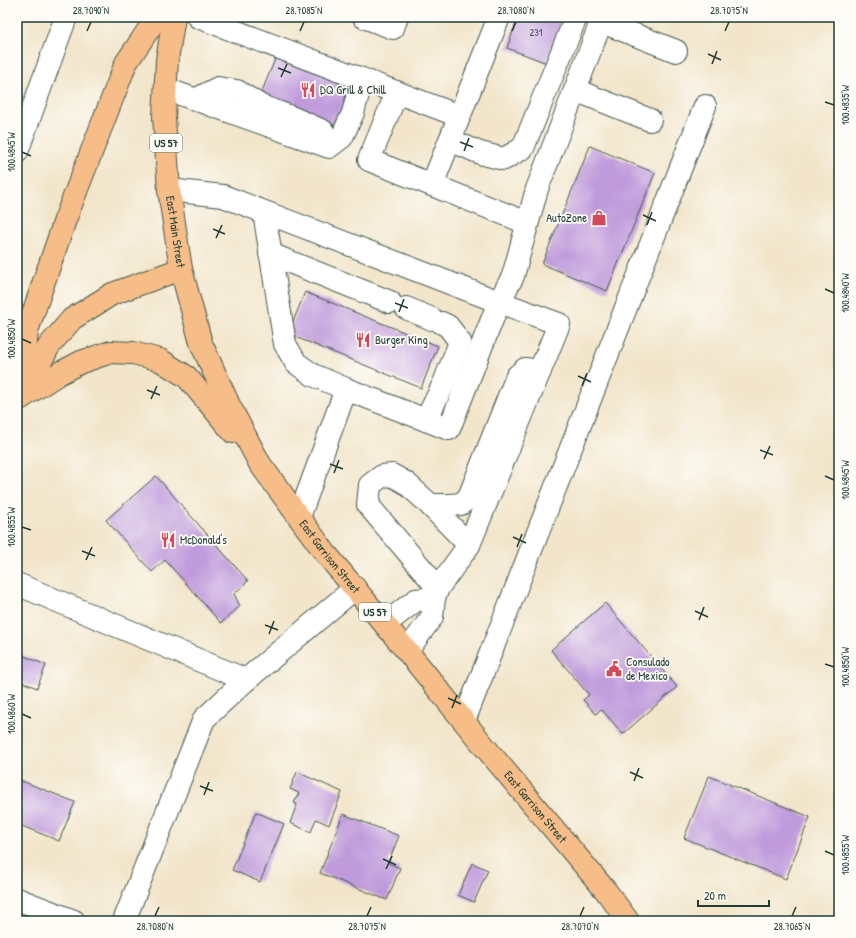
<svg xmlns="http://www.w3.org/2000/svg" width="856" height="938" viewBox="0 0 856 938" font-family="'Patrick Hand',sans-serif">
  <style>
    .building { fill: #c09bdb }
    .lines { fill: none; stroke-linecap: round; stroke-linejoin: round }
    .minor-casing { stroke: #3f564a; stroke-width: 24 }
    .major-casing { stroke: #3f564a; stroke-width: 24 }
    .minor { stroke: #fff; stroke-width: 22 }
    .major { stroke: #f7bd88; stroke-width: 22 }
    .ticks { fill: none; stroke: #1f3d34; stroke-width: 1.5 }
    .labels { text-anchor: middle; stroke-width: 3.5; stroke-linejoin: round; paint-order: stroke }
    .number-label { font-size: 10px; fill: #47545e }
    .shield { fill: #fdfcf7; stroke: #62766e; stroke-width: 1 }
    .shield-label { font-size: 11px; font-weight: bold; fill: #1f3d34 }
    .poi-label { font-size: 12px; fill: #1f3d34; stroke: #fdfcf7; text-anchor: start }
    .street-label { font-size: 12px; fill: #1f3d34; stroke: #fdfcf7 }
    .neatline { fill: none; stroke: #1f3d34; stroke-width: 1.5 }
    .ticks-label { font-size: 10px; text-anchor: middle; fill: #1f3d34 }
  </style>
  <rect width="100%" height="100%" fill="#fdfcf7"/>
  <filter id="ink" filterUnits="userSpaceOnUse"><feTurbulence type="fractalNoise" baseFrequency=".025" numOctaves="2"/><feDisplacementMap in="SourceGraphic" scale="8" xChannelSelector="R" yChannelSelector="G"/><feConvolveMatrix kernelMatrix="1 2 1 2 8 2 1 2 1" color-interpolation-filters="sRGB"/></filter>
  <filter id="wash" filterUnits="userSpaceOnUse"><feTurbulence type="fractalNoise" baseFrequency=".012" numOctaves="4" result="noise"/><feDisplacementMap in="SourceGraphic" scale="16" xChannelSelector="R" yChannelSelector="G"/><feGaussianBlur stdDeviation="0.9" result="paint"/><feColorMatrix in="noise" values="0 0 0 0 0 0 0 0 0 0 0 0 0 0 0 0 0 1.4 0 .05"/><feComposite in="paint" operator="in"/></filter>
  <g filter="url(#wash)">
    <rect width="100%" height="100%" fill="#f2e5ca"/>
    <g id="blocks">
      <g class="building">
        <path d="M518 17H564L547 63 507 48Z"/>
        <path d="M278 52 356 84 339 127 260 96Z"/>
        <path d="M590 146 655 173 607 291 542 264Z"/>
        <path d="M305 292 438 346 421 388 288 334Z"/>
        <path d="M156 476 248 581 234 594 240 606 221 623 165 560 152 572 106 520Z"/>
        <path d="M605 603 677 687 623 734 601 709 596 714 583 700 589 695 551 650Z"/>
        <path d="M17 653 46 665 37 688 17 680Z"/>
        <path d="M297 772 342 792 329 825 316 819 311 832 290 823 297 804 294 803 299 793 290 789Z"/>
        <path d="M709 776 810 817 786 879 684 838Z"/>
        <path d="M17 779 75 802 59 841 17 824Z"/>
        <path d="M256 812 284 824 260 882 232 870Z"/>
        <path d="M343 814 399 836 388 863 400 868 387 900 320 873Z"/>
        <path d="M472 863 488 870 474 902 458 895Z"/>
      </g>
    </g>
  </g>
  <g filter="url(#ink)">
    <use href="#blocks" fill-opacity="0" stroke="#3f564a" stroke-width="1"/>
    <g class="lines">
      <defs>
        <g id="minor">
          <path d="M198 17 459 116"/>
          <path d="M364 17 393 28 397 17"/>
          <path d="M499 17 432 185 527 223"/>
          <path d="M602 22 676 51"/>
          <path d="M166 89 329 147 342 137 353 113 362 79"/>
          <path d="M575 90 650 120"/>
          <path d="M397 92 369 160 432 185"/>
          <path d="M195 100 218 88 237 91 261 106 291 117 323 131"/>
          <path d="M450 140 480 153 504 159 523 148 576 17"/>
          <path d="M17 152 66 17"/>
          <path d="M169 190 223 196 499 302 559 324 469 545 438 588 434 598 432 617 407 651"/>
          <path d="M264 212 285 344 296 363 313 375 346 389"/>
          <path d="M270 254 390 302"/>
          <path d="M406 308 432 319"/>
          <path d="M426 420 444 383 460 342 448 326 442 323"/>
          <path d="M431 505H450L461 504 469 497 517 376 525 369 540 371"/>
          <path d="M299 517 346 389 449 429 499 302 513 276 537 189 603 17"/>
          <path d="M17 584 246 680"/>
          <path d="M438 588 368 505 370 485 382 476 392 475 406 483 426 501 469 545"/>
          <path d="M385 624 416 600 434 598"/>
          <path d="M464 721 705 106"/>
          <path d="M17 899 74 921"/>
          <path d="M124 921 204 719 246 680 355 588"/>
        </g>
        <g id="major">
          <path id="s1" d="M174 17 167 60 164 117 169 190 181 269 201 343 229 405 260 464 326 554 407 651 484 746 606 891 628 921"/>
          <path d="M25 391 49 346 72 319 112 294 181 269"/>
          <path d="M21 398 27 331 65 220 126 63 151 26 158 17"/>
          <path d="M21 398 60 373 81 362 111 352 133 353 160 360 187 377 233 432"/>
        </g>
      </defs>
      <use href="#minor" class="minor-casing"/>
      <use href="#major" class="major-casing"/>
      <use href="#minor" class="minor"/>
      <use href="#major" class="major"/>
    </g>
  </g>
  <path class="ticks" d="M87 31 91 22M300 31 304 22M512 31 516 22M725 31 729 22M708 54 721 60M712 64 717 51M278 68 291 73M281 77 287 64M825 102 834 105M460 142 473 147M464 151 469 138M22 152 31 156M643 215 656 221M647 225 652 212M213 229 225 234M216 238 222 225M825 289 834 293M395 303 408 308M399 312 404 299M22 339 31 343M578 376 591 382M582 386 587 373M147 390 160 395M151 399 157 386M760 450 773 455M764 459 770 446M330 464 343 469M334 473 339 460M825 476 834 480M22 527 31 530M513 537 526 543M517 547 522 534M82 551 95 556M86 560 92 547M695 611 708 617M699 620 704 607M265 625 278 630M269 634 274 621M825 664 834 667M448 698 461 704M452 708 457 695M22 714 31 718M630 772 643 778M634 781 639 768M200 786 213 791M204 795 209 782M825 851 834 855M383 859 396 865M386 869 392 856M155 916 159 907M367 916 371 907M580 916 584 907M792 916 796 907"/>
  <defs>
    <symbol id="restaurant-bare" viewBox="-9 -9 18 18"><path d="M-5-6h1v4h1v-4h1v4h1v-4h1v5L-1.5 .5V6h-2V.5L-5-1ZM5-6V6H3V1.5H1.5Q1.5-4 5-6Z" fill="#d1495b" stroke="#fdfcf7" stroke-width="2.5" paint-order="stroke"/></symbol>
    <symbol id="shop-bare" viewBox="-9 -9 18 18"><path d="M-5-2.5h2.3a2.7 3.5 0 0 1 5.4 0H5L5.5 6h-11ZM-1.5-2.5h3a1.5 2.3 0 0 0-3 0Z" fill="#d1495b" stroke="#fdfcf7" stroke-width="2.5" paint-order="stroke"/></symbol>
    <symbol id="civic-bare" viewBox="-9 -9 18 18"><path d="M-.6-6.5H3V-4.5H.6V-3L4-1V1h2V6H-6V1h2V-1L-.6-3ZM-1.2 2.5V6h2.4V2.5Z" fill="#d1495b" stroke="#fdfcf7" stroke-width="2.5" paint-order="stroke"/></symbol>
  </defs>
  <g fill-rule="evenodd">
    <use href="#restaurant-bare" x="297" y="79" width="22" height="22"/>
    <use href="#shop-bare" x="588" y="207" width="22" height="22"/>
    <use href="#restaurant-bare" x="352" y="329" width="22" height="22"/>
    <use href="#restaurant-bare" x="157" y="529" width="22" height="22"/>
    <use href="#civic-bare" x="603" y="658" width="22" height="22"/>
  </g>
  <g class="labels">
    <g class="number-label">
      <text x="536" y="36">231</text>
    </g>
    <g class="shield">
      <rect x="150" y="134" width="32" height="18" rx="3"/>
      <rect x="359" y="603" width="32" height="18" rx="3"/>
    </g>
    <g class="shield-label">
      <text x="166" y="147">US 57</text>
      <text x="375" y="616">US 57</text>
    </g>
    <g class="poi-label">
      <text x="320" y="94">DQ Grill &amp; Chill</text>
      <text x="587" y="222" text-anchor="end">AutoZone</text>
      <text x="375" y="344">Burger King</text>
      <text x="180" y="544">McDonald's</text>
      <text x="626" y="666">Consulado<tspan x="626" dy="14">de Mexico</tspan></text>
    </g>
    <g class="street-label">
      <text dy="4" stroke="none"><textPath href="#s1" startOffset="216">East Main Street</textPath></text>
      <text dy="4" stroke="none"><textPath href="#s1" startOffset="581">East Garrison Street</textPath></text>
      <text dy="4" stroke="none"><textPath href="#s1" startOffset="905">East Garrison Street</textPath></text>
    </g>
  </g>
  <rect width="856" height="938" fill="none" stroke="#fdfcf7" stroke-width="44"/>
  <path d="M698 900v6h71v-6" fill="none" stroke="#1f3d34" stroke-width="2"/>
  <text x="704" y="900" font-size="12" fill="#1f3d34" stroke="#fdfcf7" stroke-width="3" paint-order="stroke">20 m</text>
  <rect x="22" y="22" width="812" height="894" class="neatline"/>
  <g class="ticks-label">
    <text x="91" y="14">28.7090°N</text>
    <text x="304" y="14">28.7085°N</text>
    <text x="516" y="14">28.7080°N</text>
    <text x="729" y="14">28.7075°N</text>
    <text transform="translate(845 105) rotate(-90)" y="4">100.4835°W</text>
    <text transform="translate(11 152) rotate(-90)" y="4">100.4845°W</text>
    <text transform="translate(845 293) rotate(-90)" y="4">100.4840°W</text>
    <text transform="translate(11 339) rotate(-90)" y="4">100.4850°W</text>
    <text transform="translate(845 480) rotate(-90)" y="4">100.4845°W</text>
    <text transform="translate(11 527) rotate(-90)" y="4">100.4855°W</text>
    <text transform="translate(845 667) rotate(-90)" y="4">100.4850°W</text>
    <text transform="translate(11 714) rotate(-90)" y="4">100.4860°W</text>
    <text transform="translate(845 855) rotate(-90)" y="4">100.4855°W</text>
    <text x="155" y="930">28.7080°N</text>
    <text x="367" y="930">28.7075°N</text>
    <text x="580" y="930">28.7070°N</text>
    <text x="792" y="930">28.7065°N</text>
  </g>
</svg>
